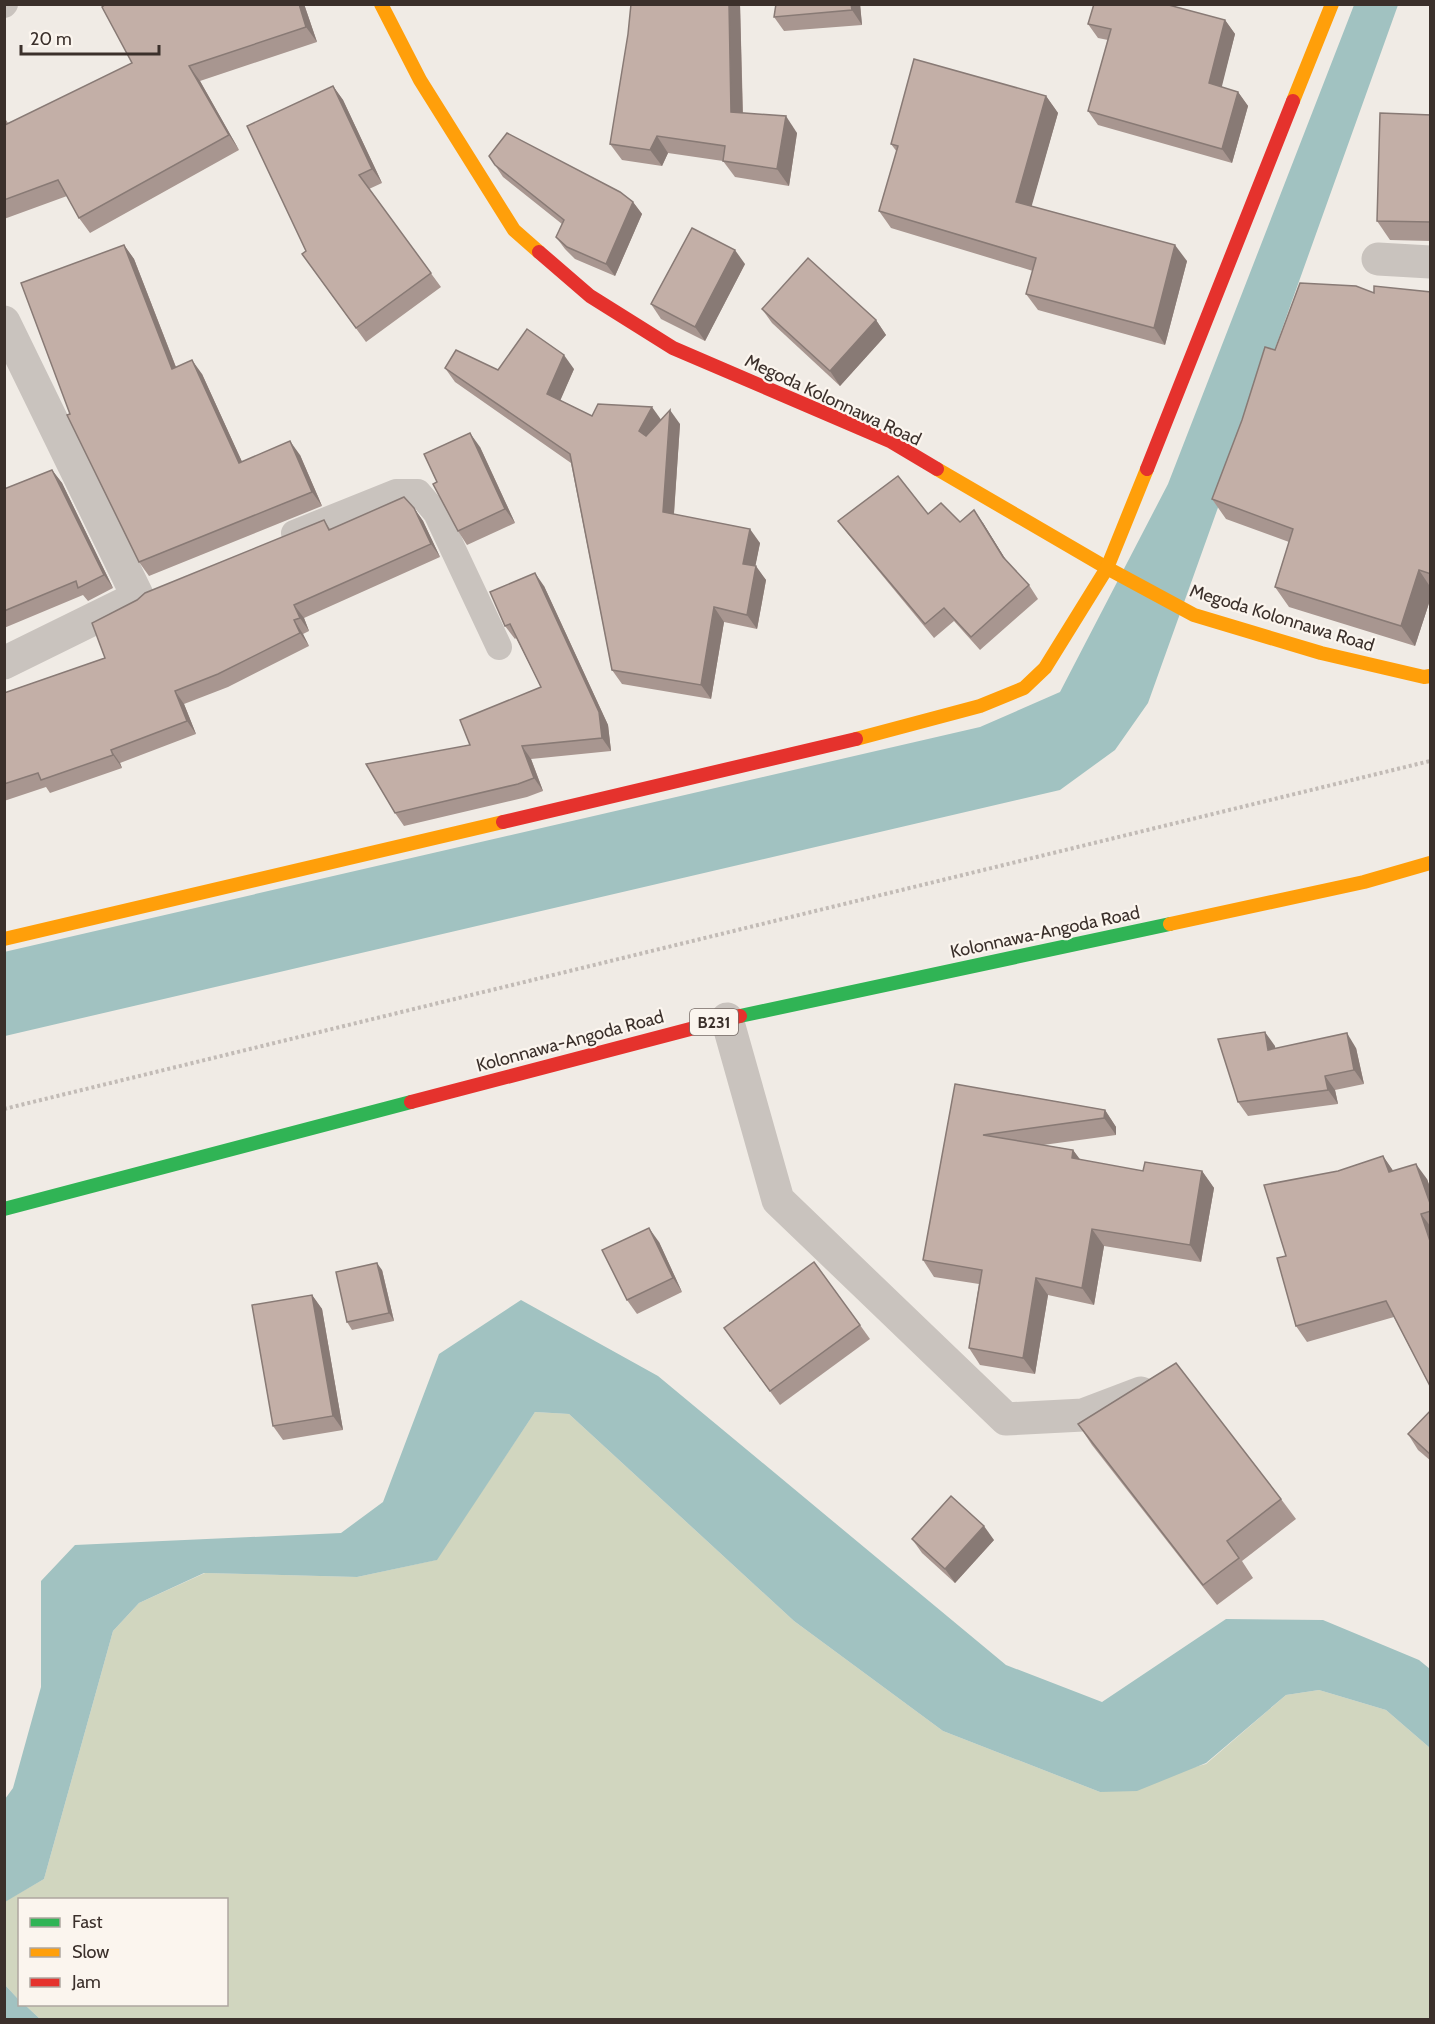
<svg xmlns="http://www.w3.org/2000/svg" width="1435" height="2024" viewBox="0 0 1435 2024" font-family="Cabin,sans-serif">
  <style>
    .green { fill: #d1d6bf }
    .water { fill: #a1c2c1 }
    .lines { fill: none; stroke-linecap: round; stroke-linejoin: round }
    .path { stroke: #c2bbb6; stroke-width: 4; stroke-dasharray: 3 3; stroke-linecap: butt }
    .lane { stroke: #c9c3be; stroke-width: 26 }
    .street { stroke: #c9c3be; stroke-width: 33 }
    .fast { stroke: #30b455; stroke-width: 14 }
    .slow { stroke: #ff9f0a; stroke-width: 14 }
    .jam { stroke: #e5322d; stroke-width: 14 }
    .wall { fill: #a89690 }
    .shaded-wall { fill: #887a75 }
    .building { fill: #c3afa7; stroke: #887a75; stroke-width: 1.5 }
    .labels { text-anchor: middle; stroke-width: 4.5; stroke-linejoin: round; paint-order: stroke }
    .shield { fill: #fbf5ee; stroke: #756b66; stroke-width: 1.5 }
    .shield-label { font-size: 16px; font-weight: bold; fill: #3b302b }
    .street-label { font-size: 18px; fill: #3b302b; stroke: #fbf5ee }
  </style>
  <rect width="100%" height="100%" fill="#f0ebe5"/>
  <path class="green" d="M535 1412 569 1414 794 1621 943 1731 1100 1792 1206 1764 1286 1695 1319 1690 1386 1710 1430 1748V2019H40L25 2005 226 2004V1900H20L19 2000 5 1985 4 1902 44 1879 113 1631 139 1603 205 1573 357 1577 436 1560Z"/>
  <g class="water">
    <path d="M1354 5H1398L1148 703 1115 750 1060 790 5 1036 4 952 980 727 1060 692 1168 484Z"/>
    <path d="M521 1300 658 1376 1006 1665 1102 1702 1226 1619 1323 1620 1419 1660 1430 1669V1748L1386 1710 1319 1690 1286 1695 1206 1763 1137 1791 1100 1792 943 1731 794 1621 569 1414 535 1412 437 1560 357 1577 204 1573 139 1603 113 1631 44 1879 5 1902V1799L13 1788 41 1687V1581L75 1545 341 1533 383 1502 439 1354Z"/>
    <path d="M5 1985 19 2000 20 2004 25 2005 40 2019H5Z"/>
  </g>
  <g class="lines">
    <path class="path" d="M4 1109 1430 761"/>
    <g class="lane">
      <path d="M4 5 5 4"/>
      <path d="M294 533 396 492H418L436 513 499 647"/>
    </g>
    <g class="street">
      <path d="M1378 259 1430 262"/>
      <path d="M4 322 138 597 4 663"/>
      <path d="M727 1019 778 1200 1006 1419 1083 1415 1141 1393"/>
    </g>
    <g class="fast">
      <path d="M740 1016 1170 924"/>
      <path d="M4 1209 411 1102"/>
    </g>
    <g class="slow">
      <path d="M381 4 420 80 514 230 539 252"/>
      <path d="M1293 101 1332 4"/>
      <path d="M937 469 1107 568 1194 615 1321 653 1424 677 1430 676"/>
      <path d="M856 739 980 706 1024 688 1045 668 1107 568 1147 469"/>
      <path d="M1170 924 1364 882 1430 863"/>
      <path d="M4 939 503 822"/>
    </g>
    <g class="jam">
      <path d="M539 252 590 296 673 348 890 441 937 469"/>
      <path d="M1147 469 1293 101"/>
      <path d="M503 822 856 739"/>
      <path d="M411 1102 740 1016"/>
    </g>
  </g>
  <g class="wall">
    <path d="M304 4 317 42 200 81 239 150 90 233 79 218 67 196 4 219V117L8 123Z"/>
    <path d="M740 4 743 113 797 133 789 186 735 177 723 161 668 153 662 166 622 160 610 144Z"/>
    <path d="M860 4 862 25 784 31 774 17Z"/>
    <path d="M1225 20 1235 34 1221 87 1238 92 1248 106 1232 163 1098 125 1088 111 1108 40 1098 38 1088 24Z"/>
    <path d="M333 86 343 100 382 183 369 189 441 287 366 342 312 268 306 251Z"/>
    <path d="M1046 96 1058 113 1031 206 1187 261 1165 345 1038 310 1026 294 1033 271 891 228 879 211 897 152 891 144Z"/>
    <path d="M1431 115V241L1390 240 1377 221Z"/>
    <path d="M495 165 633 202 642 214 615 276 575 259 565 249 556 237 562 224 503 177Z"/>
    <path d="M124 245 134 259 176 367 202 374 242 462 300 455 322 506 149 576 139 562 70 414Z"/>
    <path d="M745 264 705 341 661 319 651 304Z"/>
    <path d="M1431 292V597L1415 646 1289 607 1275 587 1289 542 1226 519 1212 499 1275 350 1374 293Z"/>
    <path d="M762 309 876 320 886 335 840 386 772 323Z"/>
    <path d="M445 368 498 370 574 369 560 400 592 416 661 420 680 424 674 514 760 543 755 566 766 580 757 629 724 622 711 699 622 684 612 670 571 463 455 382Z"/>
    <path d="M480 447 515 523 467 545 458 531 437 482Z"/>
    <path d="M52 470 62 483 113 588 88 601 83 595 4 628V489Z"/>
    <path d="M414 508 423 521 440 557 304 618 309 631 303 634 309 646 228 687 184 704 196 734 120 763 122 768 50 793 46 787 4 801V693L105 658 324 520 330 529Z"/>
    <path d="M928 514 960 522 983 523 1006 560 1029 585 1038 599 980 650 954 621 934 638 848 534 838 521Z"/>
    <path d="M544 586 608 725 611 751 531 759 543 791 527 797 404 826 395 813 470 745 541 687 516 638 515 639 505 626Z"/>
    <path d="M1275 1046V1048H1356L1364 1084 1335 1090 1338 1104 1248 1116 1238 1102Z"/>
    <path d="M955 1084 1105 1110 1116 1127V1135L1043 1145 1073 1150 1080 1160 1143 1171H1202L1214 1188 1201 1262 1104 1246 1094 1305 1048 1295 1035 1374 980 1365 969 1348 979 1284 934 1277 923 1260Z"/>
    <path d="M1383 1156 1393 1171 1427 1179 1431 1190V1388L1394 1317 1307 1342 1296 1326 1286 1256 1338 1171Z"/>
    <path d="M659 1242 682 1292 637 1314 627 1300Z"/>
    <path d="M382 1270 394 1321 352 1330 347 1322Z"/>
    <path d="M312 1295 322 1309 343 1430 283 1440 273 1426Z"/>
    <path d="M860 1325 870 1339 780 1405 734 1342Z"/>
    <path d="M1431 1410V1461L1418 1450 1408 1434Z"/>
    <path d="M1078 1424 1281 1499 1296 1519 1242 1561 1253 1578 1217 1605 1092 1445Z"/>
    <path d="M912 1539 994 1540 955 1583 922 1553Z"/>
  </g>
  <g class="shaded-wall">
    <path d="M299 4H304L317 42 306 27Z"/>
    <path d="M729 4H740L743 129 731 112Z"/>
    <path d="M851 4H860L862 25 852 10Z"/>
    <path d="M1225 20 1235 34 1219 98 1209 83Z"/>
    <path d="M189 66 200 81 239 150 229 135Z"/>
    <path d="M333 86 343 100 382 183 372 169Z"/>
    <path d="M1238 92 1248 106 1232 163 1222 149Z"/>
    <path d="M1046 96 1058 113 1028 219 1016 202Z"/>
    <path d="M786 116 797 133 789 186 777 169Z"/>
    <path d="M657 136 668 153 662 166 650 150Z"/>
    <path d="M633 202 642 214 615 276 606 264Z"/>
    <path d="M124 245 134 259 182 383 172 369Z"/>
    <path d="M1175 245 1187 261 1165 345 1154 328Z"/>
    <path d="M735 250 745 264 705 341 695 327Z"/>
    <path d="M876 320 886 335 840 386 830 371Z"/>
    <path d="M564 355 574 369 557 408 547 394Z"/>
    <path d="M192 360 202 374 249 477 239 463Z"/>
    <path d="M652 407 662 421 649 445 639 431Z"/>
    <path d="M670 410 680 424 673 526 663 512Z"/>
    <path d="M470 433 480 447 515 523 505 509Z"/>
    <path d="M290 441 300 455 322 506 312 492Z"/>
    <path d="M52 470 62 483 113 588 104 575Z"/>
    <path d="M414 508 423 521 440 557 431 544Z"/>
    <path d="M974 510 983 523 1012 570 1003 557Z"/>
    <path d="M750 529 760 543 753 578 743 564Z"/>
    <path d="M756 566 766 580 757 629 747 615Z"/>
    <path d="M1419 570 1431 588V597L1415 646 1401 626Z"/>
    <path d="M535 573 544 586 608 725 611 751 602 738Z"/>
    <path d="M294 605 304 618 309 631 300 618Z"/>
    <path d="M714 607 724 622 711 699 701 685Z"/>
    <path d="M294 620 303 634 309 646 300 633Z"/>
    <path d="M175 691 184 704 196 734 187 721Z"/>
    <path d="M522 746 531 759 543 791 534 778Z"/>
    <path d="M111 750 120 763 122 768 113 755Z"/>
    <path d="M1265 1032 1275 1046 1277 1064 1268 1050Z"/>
    <path d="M1347 1033 1356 1048 1364 1084 1354 1070Z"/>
    <path d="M1325 1076 1335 1090 1338 1104 1328 1090Z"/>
    <path d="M1105 1110 1116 1127V1135L1104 1118Z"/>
    <path d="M1073 1150 1085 1166 1072 1158Z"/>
    <path d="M1383 1156 1394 1172H1389Z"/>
    <path d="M1416 1164 1427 1179 1431 1190V1206Z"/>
    <path d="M1202 1171 1214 1188 1201 1262 1190 1245Z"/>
    <path d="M1421 1214 1431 1227V1244Z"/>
    <path d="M649 1228 659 1242 682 1292 673 1278Z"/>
    <path d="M1092 1229 1104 1246 1094 1305 1082 1288Z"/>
    <path d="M377 1263 382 1270 394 1321 389 1313Z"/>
    <path d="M1036 1278 1048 1295 1035 1374 1023 1358Z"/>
    <path d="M312 1295 322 1309 343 1430 333 1416Z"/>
    <path d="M984 1526 994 1540 955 1583 945 1569Z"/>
  </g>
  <g class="building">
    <path d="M106 4H299L306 27 189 66 229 135 79 218 58 180 4 200V123L5 125 132 63 102 7Z"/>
    <path d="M631 4H729L731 112 786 116 777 169 723 161 725 146 657 136 650 150 610 144 628 34Z"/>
    <path d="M776 4H851L852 10 774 17Z"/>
    <path d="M1094 4H1165L1225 20 1209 83 1238 92 1222 149 1088 111 1111 29 1088 24Z"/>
    <path d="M914 59 1046 96 1016 202 1175 245 1154 328 1026 294 1036 258 879 211 898 146 891 144Z"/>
    <path d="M333 86 372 169 359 175 431 273 356 328 302 254 306 251 247 126Z"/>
    <path d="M1380 113 1431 115V222L1377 221Z"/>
    <path d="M507 133 620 192 633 202 606 264 567 247 556 237 564 220 495 165 489 156Z"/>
    <path d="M692 228 735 250 695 327 651 304Z"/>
    <path d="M124 245 172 369 192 360 239 463 290 441 312 492 139 562 67 415 70 414 21 283Z"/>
    <path d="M808 258 876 320 830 371 762 309Z"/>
    <path d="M1300 283 1356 286 1374 293V286L1431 292V574L1419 570 1401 626 1275 587 1293 529 1212 499 1242 420 1265 347 1275 350Z"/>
    <path d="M527 329 564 355 547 394 592 416 598 404 652 407 639 431 646 436 670 410 663 512 750 529 743 564 756 566 747 615 714 607 701 685 612 670 570 454 445 368 456 350 498 370Z"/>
    <path d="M470 433 505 509 458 531 433 484 437 482 424 454Z"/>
    <path d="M52 470 104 575 78 588 76 581 4 611V489Z"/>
    <path d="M898 476 928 514 941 503 960 522 974 510 1003 557 1029 585 971 637 944 608 925 624 838 521Z"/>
    <path d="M404 497 414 508 431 544 294 605 300 618 294 620 300 633 218 674 175 691 187 721 111 750 113 755 41 780 38 773 4 784V693L105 658 92 623 137 600 145 593 324 520 329 530Z"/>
    <path d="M535 573 599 712 602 738 522 746 534 778 518 784 395 813 366 764 470 745 460 720 541 687 510 624 505 626 490 592Z"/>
    <path d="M1265 1032 1268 1050 1347 1033 1354 1070 1325 1076 1328 1090 1238 1102 1218 1039Z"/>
    <path d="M955 1084 1105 1110 1104 1118 983 1135 1073 1150 1072 1158 1143 1171 1145 1162 1202 1171 1190 1245 1092 1229 1082 1288 1036 1278 1023 1358 969 1348 982 1270 923 1260Z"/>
    <path d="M1383 1156 1389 1172 1416 1164 1431 1206V1211L1421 1214 1431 1244V1388L1386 1301 1296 1326 1277 1258 1286 1256 1264 1185 1338 1171Z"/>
    <path d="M649 1228 673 1278 627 1300 602 1250Z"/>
    <path d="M814 1262 860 1325 770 1391 724 1328Z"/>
    <path d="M377 1263 389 1313 347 1322 336 1272Z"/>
    <path d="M312 1295 333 1416 273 1426 252 1305Z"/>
    <path d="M1176 1363 1281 1499 1227 1541 1239 1558 1203 1585 1078 1424Z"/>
    <path d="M1431 1410V1455L1408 1434Z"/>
    <path d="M951 1496 984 1526 945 1569 912 1539Z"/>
  </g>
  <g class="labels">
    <rect class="shield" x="690" y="1009" width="48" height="26" rx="4.5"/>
    <g class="shield-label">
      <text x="714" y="1028">B231</text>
    </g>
    <g class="street-label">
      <text transform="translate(833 400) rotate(25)" y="6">Megoda Kolonnawa Road</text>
      <text transform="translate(1282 618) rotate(17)" y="6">Megoda Kolonnawa Road</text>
      <text transform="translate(1045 932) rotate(-12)" y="6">Kolonnawa-Angoda Road</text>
      <text transform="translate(570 1041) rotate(-15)" y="6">Kolonnawa-Angoda Road</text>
    </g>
  </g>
  <rect width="1435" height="2024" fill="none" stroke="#3b302b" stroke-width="12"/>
  <rect x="18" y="1898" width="210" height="108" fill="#fbf5ee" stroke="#aea6a0" stroke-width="1.5"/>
  <rect x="30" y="1918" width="30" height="9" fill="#30b455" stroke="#aea6a0" stroke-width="1.5"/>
  <text x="72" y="1928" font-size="18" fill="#3b302b">Fast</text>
  <rect x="30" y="1948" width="30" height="9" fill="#ff9f0a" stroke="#aea6a0" stroke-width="1.5"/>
  <text x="72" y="1958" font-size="18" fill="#3b302b">Slow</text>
  <rect x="30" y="1978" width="30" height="9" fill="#e5322d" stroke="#aea6a0" stroke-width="1.5"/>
  <text x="72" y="1988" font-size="18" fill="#3b302b">Jam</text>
  <path d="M21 45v9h138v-9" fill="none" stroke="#3b302b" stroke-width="3"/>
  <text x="30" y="45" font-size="18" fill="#3b302b" stroke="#fbf5ee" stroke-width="4.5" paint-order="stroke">20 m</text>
</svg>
